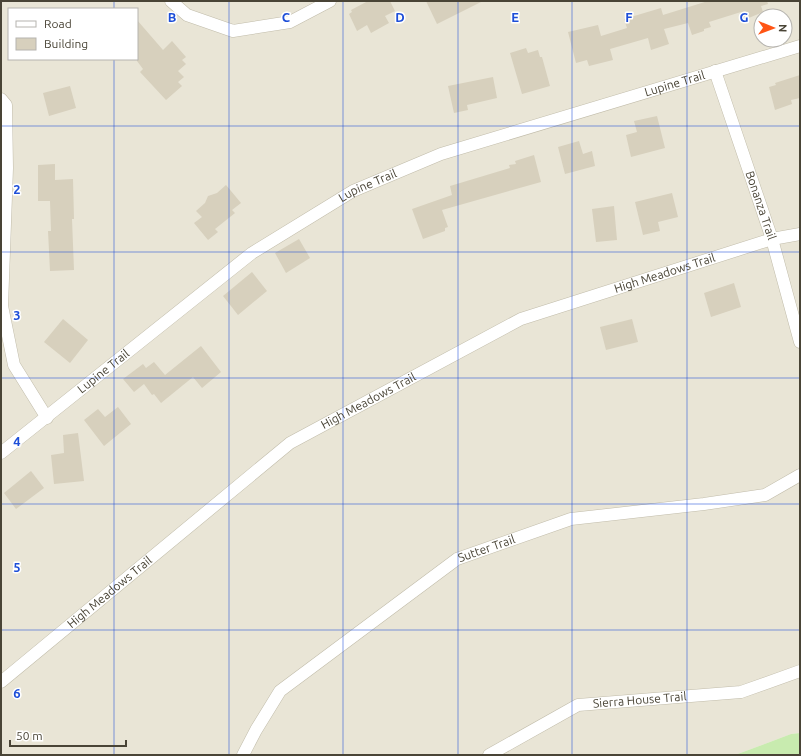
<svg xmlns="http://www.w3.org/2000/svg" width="801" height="756" viewBox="0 0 801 756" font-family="Ubuntu,sans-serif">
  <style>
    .residential { fill: #e9e5d6; fill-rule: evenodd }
    .green { fill: #c8ebaf }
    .building { fill: #d7d0bd }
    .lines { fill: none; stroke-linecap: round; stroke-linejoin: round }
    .minor-casing { stroke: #c1bcaa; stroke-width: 13 }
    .minor { stroke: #fff; stroke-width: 12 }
    .grid { fill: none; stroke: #1d4ed8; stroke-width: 1; stroke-opacity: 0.55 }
    .labels { text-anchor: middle; stroke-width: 3; stroke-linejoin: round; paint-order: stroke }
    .street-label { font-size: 12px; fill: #494436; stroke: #fff }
    .grid-label { font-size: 13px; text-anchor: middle; font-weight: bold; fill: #1d4ed8; stroke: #fff; stroke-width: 3; stroke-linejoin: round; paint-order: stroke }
  </style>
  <rect width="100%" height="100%" fill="#f5f2e8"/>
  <path class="residential" d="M1 1H800V733L791 734 735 755H1ZM9 9H137V59H9ZM761 16H785V40H761Z"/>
  <path class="green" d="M800 733V755H735L791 734Z"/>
  <g class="building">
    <path d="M368 1H390L395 11 385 16 389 23 371 33 367 25 357 31 349 14 352 12 351 10Z"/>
    <path d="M426 1H483L437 24Z"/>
    <path d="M708 1H767L768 4 761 6 763 12 744 20 741 12 709 22 711 27 704 29V31L692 35 688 23 664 29 669 44 651 50 648 38 610 49 613 60 589 66 587 60 576 63 568 32 598 25 601 36 627 28 624 19 661 8 663 15Z"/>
    <path d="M137 20 163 50 172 41 186 57 182 60 186 64 178 71 184 77 178 82 182 86 166 100 140 72 143 69 137 61Z"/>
    <path d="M526 48 528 53 538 50 540 57H542L550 86 522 94 510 53Z"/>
    <path d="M800 75V98L791 100 792 104 775 110 769 87 776 85 775 83Z"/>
    <path d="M493 77 497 98 467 105 468 110 454 113 448 86Z"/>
    <path d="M70 86 76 108 49 116 43 93Z"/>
    <path d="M657 116 665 148 631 157 626 135 637 132 634 121Z"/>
    <path d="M579 141 583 154 592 151 595 166 565 174 558 147Z"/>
    <path d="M534 155 541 182 442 210 448 227 445 228V231L423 239 412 209 452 195 450 186 510 168 509 165 516 164 515 161Z"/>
    <path d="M55 164V180L73 179 74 219H72L74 270 50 271 48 231H51L50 201H38V165Z"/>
    <path d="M226 185 241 203 232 210 235 213 215 229 218 232 208 240 194 223 202 217 196 211 205 203 208 196 217 193Z"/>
    <path d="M672 193 678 217 658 222 660 231 643 235 635 202Z"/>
    <path d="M614 206 617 240 596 242 592 209Z"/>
    <path d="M299 239 310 258 286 273 275 253Z"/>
    <path d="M252 272 267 291 238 315 223 296Z"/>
    <path d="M734 283 741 307 711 317 704 293Z"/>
    <path d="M63 319 88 340 70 363 44 342Z"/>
    <path d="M632 319 638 342 606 350 600 327Z"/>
    <path d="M201 346 221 372 202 388 193 377 161 403 154 394 152 395 144 384 134 392 123 379 143 364 146 368 154 362 165 375Z"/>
    <path d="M118 407 131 424 104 446 84 420 98 409 105 417Z"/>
    <path d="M78 433 84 481 54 484 51 455 64 453 63 435Z"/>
    <path d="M31 471 44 488 16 509 4 493Z"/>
  </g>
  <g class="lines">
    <defs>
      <g id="minor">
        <path d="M171 1 187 15 233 31 290 22 330 1"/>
        <path id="s1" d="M715 71 772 239 800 342"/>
        <path d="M1 99 6 105 7 168 2 306 14 365 47 418"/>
        <path id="s2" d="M1 453 252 253 353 191 441 154 800 46"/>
        <path id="s3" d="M1 682 290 443 521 319 772 239 800 234"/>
        <path id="s4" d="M243 755 256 730 280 691 457 559 571 519 704 504 765 495 800 475"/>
        <path id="s5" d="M489 755 578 705 741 692 800 671"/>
      </g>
    </defs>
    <use href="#minor" class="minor-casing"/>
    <use href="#minor" class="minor"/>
  </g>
  <path class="grid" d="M114 1V9M229 1V755M343 1V755M458 1V755M572 1V755M687 1V755M114 59V755M1 126H800M1 252H800M1 378H800M1 504H800M1 630H800"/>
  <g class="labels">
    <g class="street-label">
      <text dy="4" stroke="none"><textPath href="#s2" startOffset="779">Lupine Trail</textPath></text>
      <text dy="4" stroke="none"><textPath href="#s2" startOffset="455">Lupine Trail</textPath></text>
      <text dy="4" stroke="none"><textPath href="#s1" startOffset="142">Bonanza Trail</textPath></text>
      <text dy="4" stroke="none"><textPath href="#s3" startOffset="788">High Meadows Trail</textPath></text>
      <text dy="4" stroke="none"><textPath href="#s2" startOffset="131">Lupine Trail</textPath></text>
      <text dy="4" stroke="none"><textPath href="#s3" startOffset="464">High Meadows Trail</textPath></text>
      <text dy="4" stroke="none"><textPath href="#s4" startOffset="326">Sutter Trail</textPath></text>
      <text dy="4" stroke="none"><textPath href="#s3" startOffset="141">High Meadows Trail</textPath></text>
      <text dy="4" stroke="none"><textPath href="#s5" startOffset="164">Sierra House Trail</textPath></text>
    </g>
  </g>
  <g class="grid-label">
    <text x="172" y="22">B</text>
    <text x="286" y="22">C</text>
    <text x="400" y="22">D</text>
    <text x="515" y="22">E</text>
    <text x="629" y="22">F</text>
    <text x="744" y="22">G</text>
    <text x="17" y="194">2</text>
    <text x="17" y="320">3</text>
    <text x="17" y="446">4</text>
    <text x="17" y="572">5</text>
    <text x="17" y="698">6</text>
  </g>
  <rect width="801" height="756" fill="none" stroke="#494436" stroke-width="4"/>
  <rect x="8" y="8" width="130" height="52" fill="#ffffff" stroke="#b6b4af"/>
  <rect x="16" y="21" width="20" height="6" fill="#ffffff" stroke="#b6b4af"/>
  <text x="44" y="28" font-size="12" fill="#494436">Road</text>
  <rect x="16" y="38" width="20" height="12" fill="#d7d0bd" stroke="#b6b4af"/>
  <text x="44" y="48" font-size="12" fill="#494436">Building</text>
  <g transform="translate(773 28) rotate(91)"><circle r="19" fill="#ffffff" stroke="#b6b4af"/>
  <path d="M0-3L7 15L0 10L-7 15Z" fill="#ff5515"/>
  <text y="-6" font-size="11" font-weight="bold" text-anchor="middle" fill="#494436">N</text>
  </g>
  <path d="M10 740v6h116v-6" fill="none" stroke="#494436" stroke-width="2"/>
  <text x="16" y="740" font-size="12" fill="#494436" stroke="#ffffff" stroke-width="3" paint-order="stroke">50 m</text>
</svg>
